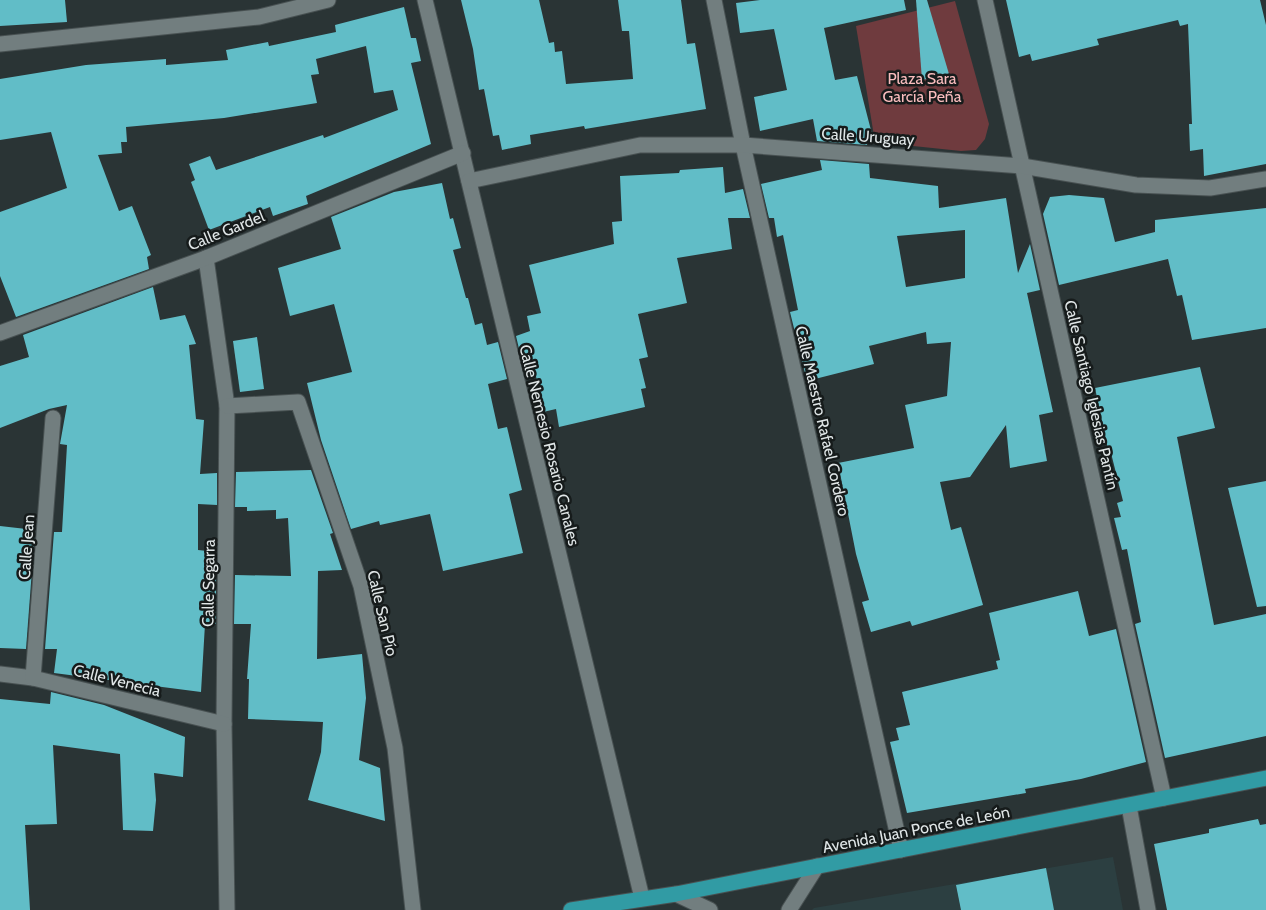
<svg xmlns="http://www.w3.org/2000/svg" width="1266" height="910" viewBox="0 0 1266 910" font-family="Cabin,sans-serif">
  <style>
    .built { fill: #2c3f41 }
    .green { fill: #6f3b3e }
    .building { fill: #61bdc7; fill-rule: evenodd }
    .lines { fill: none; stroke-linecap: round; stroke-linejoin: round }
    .minor-casing { stroke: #485152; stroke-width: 17 }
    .major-casing { stroke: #485152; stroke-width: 17 }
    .minor { stroke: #727e7f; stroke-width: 15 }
    .major { stroke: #319ba4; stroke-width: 15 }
    .labels { text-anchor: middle; stroke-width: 5; stroke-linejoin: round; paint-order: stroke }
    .park-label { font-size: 16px; fill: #f9bcbd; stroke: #161b1b }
    .street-label { font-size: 16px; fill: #e0e6e7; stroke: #161b1b }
  </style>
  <rect width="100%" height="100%" fill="#2a3435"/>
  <path class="built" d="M1113 857 1123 910H812L814 908Z"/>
  <path class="green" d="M955 1 989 124 985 139 976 150 961 151 875 142 856 26Z"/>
  <g class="building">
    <path d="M0 0H65L67 22 0 26Z"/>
    <path d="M461 0H539L549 43 554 42 555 52 562 51 566 84 633 79 629 31H622L618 0H681L687 44 695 43 706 109 585 129 584 126 530 135 531 144 502 150 499 135 493 136 484 89 479 90 473 49Z"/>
    <path d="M760 0H904L906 10 824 28 835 80 857 76 873 138 866 140 867 145 817 141 813 119 760 131 754 97 787 90 774 29 740 33 736 3Z"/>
    <path d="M916 0H927L949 74 922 80Z"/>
    <path d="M1006 0H1260L1266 25V164L1204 176 1203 149 1190 151 1189 124H1192L1188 24 1180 26 1178 20 1097 39 1099 45 1032 61 1030 54 1019 57Z"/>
    <path d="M404 7 411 38H416L421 61 411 63 431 144 306 196 308 204 273 216 270 207 209 230 191 182 195 180 189 164 210 156 216 170 323 135 324 138 398 110 393 90 374 93 366 46 316 59 319 74 311 75 317 103 224 118 126 127 127 142H121L122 153 98 155 119 211 132 206 151 255 147 257 149 269 16 317 0 276V212L67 188 51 132 0 140V79L86 65 166 59V65L228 60 226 50 268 42 269 46 336 32 335 25Z"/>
    <path d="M820 160 869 164 870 178 938 186 939 208 1006 198 1018 273 1030 244 1040 290 1027 293 1053 412 1039 415 1047 461 1010 468 1006 425 970 477 940 482 951 530 961 527 983 605 912 626 910 621 871 632 862 602 869 600 856 554 838 463 914 448 905 405 947 396 951 342 927 344 926 332 869 346 874 364 807 381 790 312 798 310 783 235 777 237 774 218H769L761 184 822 170ZM965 230V278L906 287 897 236Z"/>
    <path d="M723 167 725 193 743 189 750 218H728L732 249 677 258 687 303 638 314 648 357 639 359 646 388 641 389 645 407 559 427 556 409 543 412 535 371 525 374 516 336 530 331 527 316 541 313 529 265 614 244 612 222 622 221 620 176 679 173 680 170Z"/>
    <path d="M442 183 450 219 453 218 461 248 453 250 466 298H468L475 325 482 323 487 345 498 342 507 379 488 384 498 429 507 427 522 490 509 494 523 553 443 571 430 514 380 525 379 521 351 529 321 440 307 383 352 372 334 304 290 316 278 268 341 249 331 217 394 192Z"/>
    <path d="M1069 195 1104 198 1115 242 1155 232V220L1266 208V328L1192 340 1182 295 1177 296 1168 259 1059 285 1043 214 1050 197Z"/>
    <path d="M153 287 160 320 185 315 196 344 189 345 196 419 204 420 200 474 217 473V505L198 504V550L207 551V574H216V624H205L201 692 54 673 57 649H45L54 532H62L67 445 60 444 67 405 49 409 0 428V366L29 357 23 335Z"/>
    <path d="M257 337 264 389 240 392 233 341Z"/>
    <path d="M1200 367 1215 428 1177 437 1214 625 1266 614V736L1165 758 1135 624 1141 622 1127 549 1122 550 1114 518 1121 517 1117 503 1123 501 1110 449H1108L1095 388Z"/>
    <path d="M311 470 333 533 330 534 342 570 318 571 317 659 362 654 366 698 359 760 380 768 385 821 308 800 321 752 323 722 248 719 249 679H247L251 624H234L235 575 291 576 288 518 276 519V510L247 511V507H235L236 472Z"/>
    <path d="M1266 481V606L1257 607 1228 488Z"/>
    <path d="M0 526 35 530 26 649 0 648Z"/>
    <path d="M1078 591 1089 636 1116 629 1146 762 1081 779 1025 789 1026 793 907 813 890 742 899 740 896 728 910 725 902 692 998 669 996 661 1000 660 989 613Z"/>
    <path d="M51 692 104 705 185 737 183 777 154 773 156 800 153 831 123 830 120 754 53 745 57 824 25 825 30 910H0V699L50 704Z"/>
    <path d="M1258 819 1260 825 1266 824V910H1167L1154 844 1209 833V829Z"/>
    <path d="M1046 868 1054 910H961L956 885Z"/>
  </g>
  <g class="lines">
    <defs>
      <g id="minor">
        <path d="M425 0 642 898"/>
        <path d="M714 0 743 145 901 850"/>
        <path d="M985 0 1164 798"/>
        <path d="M0 44 259 17 328 0"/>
        <path d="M469 181 640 145H743L1022 166 1136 185 1210 188 1266 179"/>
        <path d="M206 258 227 406 224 724 227 910"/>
        <path d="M0 333 206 258 463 153"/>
        <path d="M227 406 298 402 361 586 395 748 413 910"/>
        <path d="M0 674 33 678 224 724"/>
        <path d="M33 678 53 418"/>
        <path d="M1129 806 1148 910"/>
        <path d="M676 894 710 910"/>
        <path d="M789 910 817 866"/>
      </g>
      <path id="major" d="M571 910 676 894 1266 778"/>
    </defs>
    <use href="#minor" class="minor-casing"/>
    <use href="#major" class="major-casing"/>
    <use href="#minor" class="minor"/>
    <use href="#major" class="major"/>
  </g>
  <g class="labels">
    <g class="park-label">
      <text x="922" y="84">Plaza Sara<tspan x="922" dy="18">García Peña</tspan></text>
    </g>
    <g class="street-label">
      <text transform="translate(868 136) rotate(4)" y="6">Calle Uruguay</text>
      <text transform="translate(226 230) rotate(-22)" y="6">Calle Gardel</text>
      <text transform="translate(1092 395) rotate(77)" y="6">Calle Santiago Iglesias Pantín</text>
      <text transform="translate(823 421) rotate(77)" y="6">Calle Maestro Rafael Cordero</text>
      <text transform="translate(550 445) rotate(76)" y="6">Calle Nemesio Rosario Canales</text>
      <text transform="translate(26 547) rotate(-86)" y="6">Calle Jean</text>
      <text transform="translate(208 583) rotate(-89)" y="6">Calle Segarra</text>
      <text transform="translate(383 613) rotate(77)" y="6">Calle San Pío</text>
      <text transform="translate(117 680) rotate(14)" y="6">Calle Venecia</text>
      <text transform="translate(916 829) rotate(-11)" y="6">Avenida Juan Ponce de León</text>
    </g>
  </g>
</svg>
